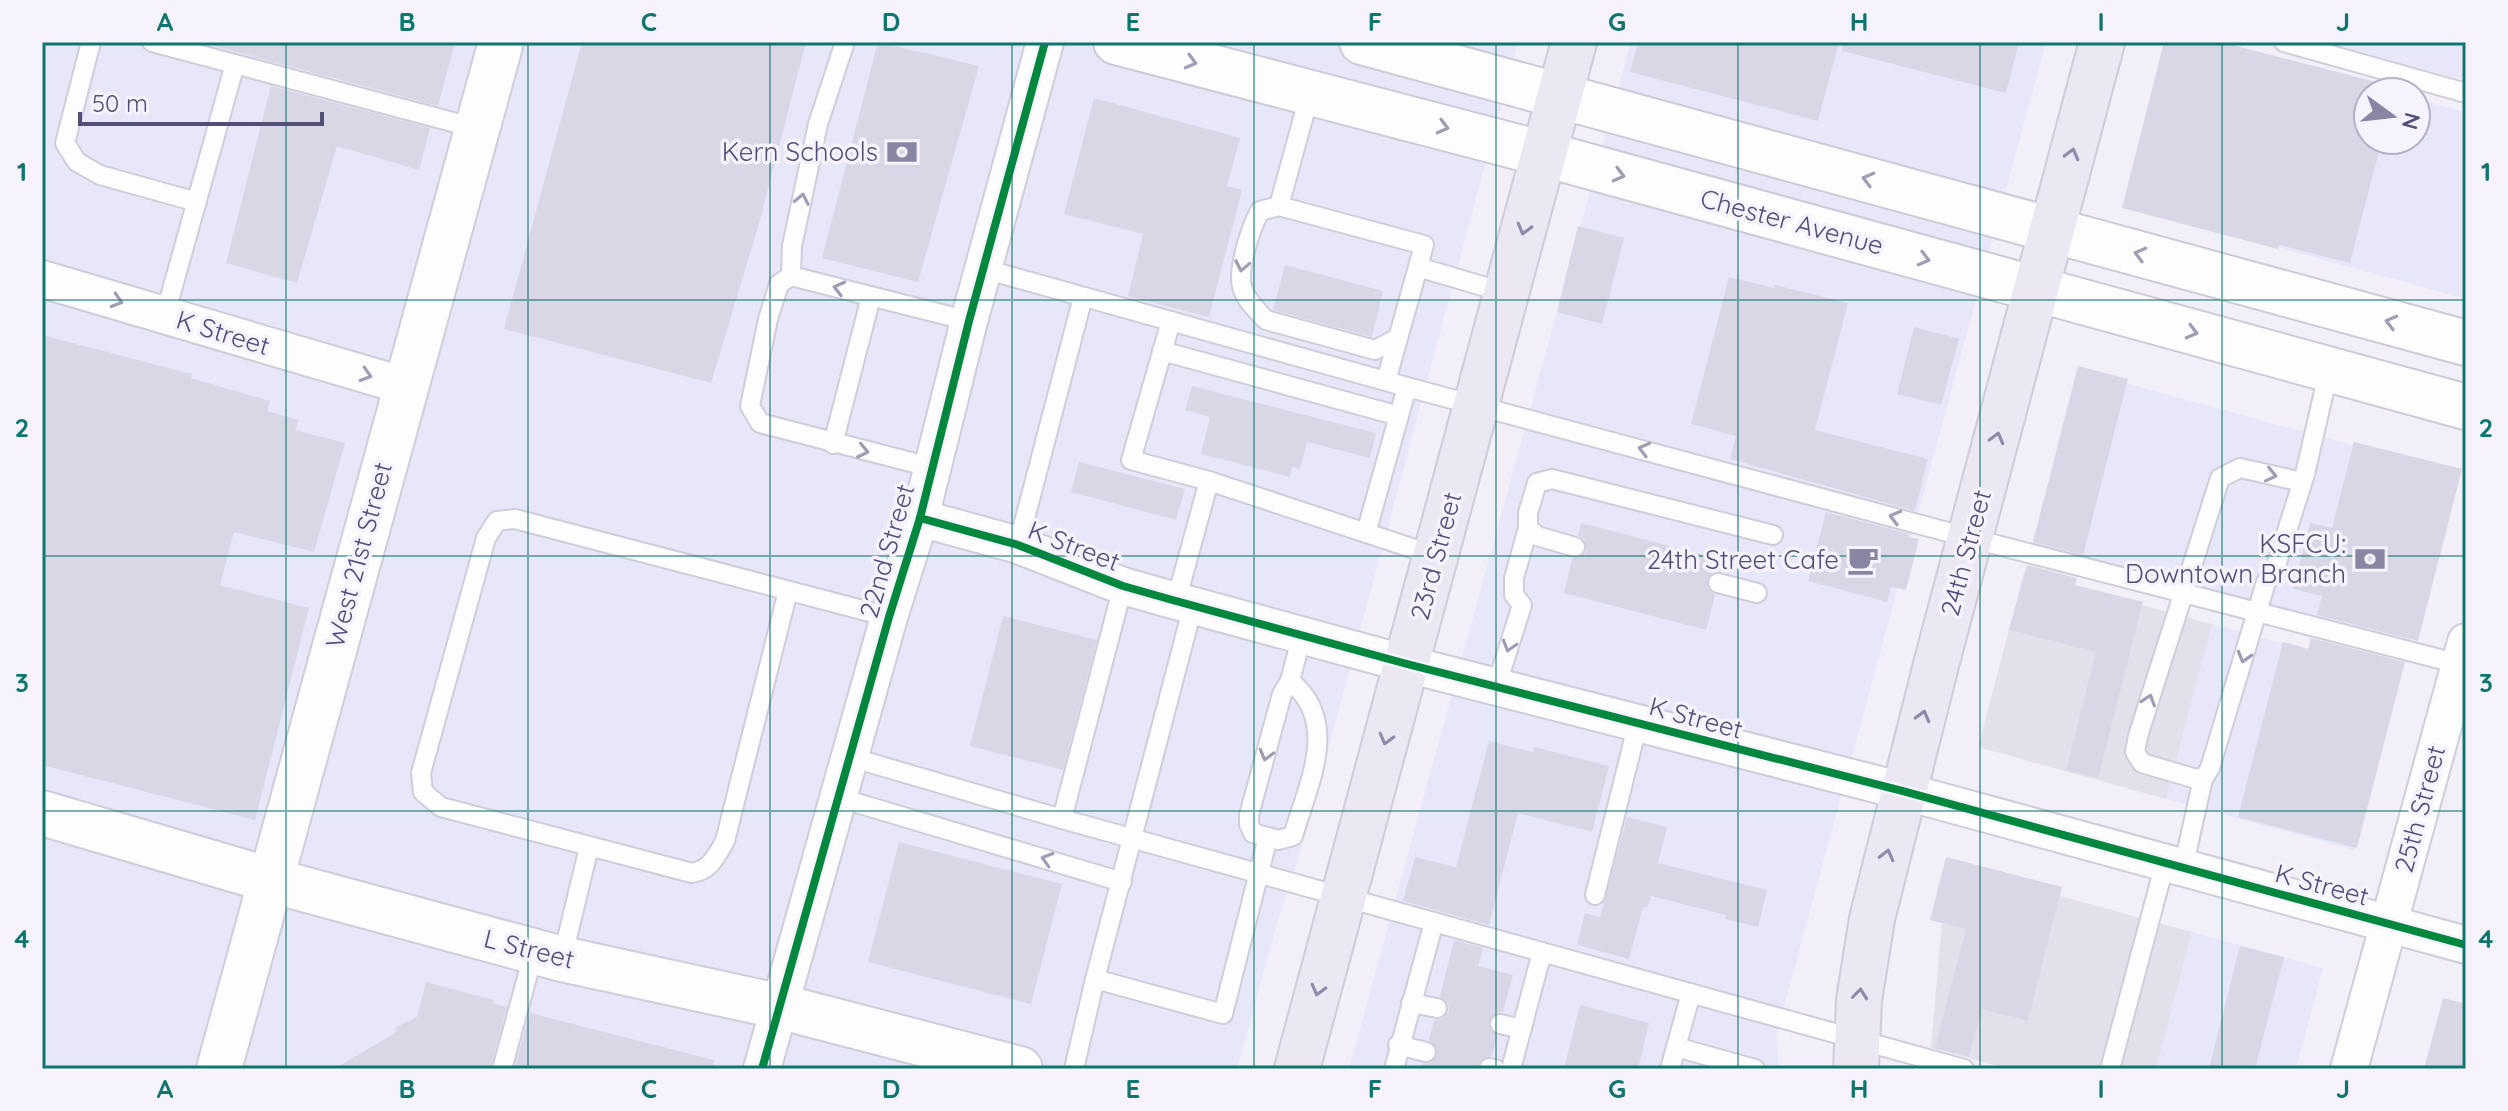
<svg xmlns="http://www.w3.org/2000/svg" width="2508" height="1111" viewBox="0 0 2508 1111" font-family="Quicksand,sans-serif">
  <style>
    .commercial { fill: #e8e7fa }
    .industrial { fill: #e2e0eb }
    .building { fill: #d9d7e5 }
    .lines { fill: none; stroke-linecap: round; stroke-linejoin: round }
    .service-casing { stroke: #cfcdd9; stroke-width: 22 }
    .minor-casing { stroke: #cfcdd9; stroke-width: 40 }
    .tertiary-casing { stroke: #cfcdd9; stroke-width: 48 }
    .secondary-casing { stroke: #cdcbd8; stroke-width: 48 }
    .primary-casing { stroke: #cdccd9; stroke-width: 48 }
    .service { stroke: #fdfdfe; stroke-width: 18 }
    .minor { stroke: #fdfdfe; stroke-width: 36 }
    .tertiary { stroke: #fdfdfe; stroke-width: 44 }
    .secondary { stroke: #fdfdfe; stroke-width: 44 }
    .primary { stroke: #ebe7f3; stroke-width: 44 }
    .cycleway-casing { stroke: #f6f2fe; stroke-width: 13 }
    .cycleway { stroke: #00873e; stroke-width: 8 }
    .oneway { stroke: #9e9db4 }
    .oneway2 { stroke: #8f8ba9 }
    .grid { fill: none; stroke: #0f766e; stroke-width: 2; stroke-opacity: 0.55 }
    .labels { text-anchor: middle; stroke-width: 7; stroke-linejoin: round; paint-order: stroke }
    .poi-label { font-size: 26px; fill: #514e77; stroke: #f6f2fe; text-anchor: end }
    .street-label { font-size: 26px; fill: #514e77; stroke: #f6f2fe }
    .neatline { fill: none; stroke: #0f766e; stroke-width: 3 }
    .grid-label { font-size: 26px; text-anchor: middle; font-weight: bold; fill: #0f766e }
  </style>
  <rect width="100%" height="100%" fill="#f2eff8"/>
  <g class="commercial">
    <path d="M42 42H1518L1303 843 1278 920 1237 1069H42Z"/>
    <path d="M1631 42H2046L1776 1036 1779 1069H1349Z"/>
    <path d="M2323 42H2466V81Z"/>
    <path d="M2368 92V140H2416V99L2466 112V299L2277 247Z"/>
    <path d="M2078 370 2454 473 2408 648 2032 545Z"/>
    <path d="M2212 624 2400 676 2354 850 2166 799Z"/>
    <path d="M2192 932 2323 968 2296 1069H2156Z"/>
  </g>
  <g class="industrial">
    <path d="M2024 573 2212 624 2166 799 1978 747Z"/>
    <path d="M1947 865 2192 932 2156 1069H2009L1931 1048Z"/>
  </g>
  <g class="building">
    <path d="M207 42H455L438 106 206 44Z"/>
    <path d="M582 42H806L760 220 711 383 504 329Z"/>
    <path d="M878 42 979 66 918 282 822 258Z"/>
    <path d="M1638 42H1839L1818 121 1630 72Z"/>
    <path d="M1843 42H2019L2006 93 1842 51Z"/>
    <path d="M2164 42H2221L2395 87 2394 92H2368V140H2382L2350 263 2279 245 2278 249 2122 208Z"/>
    <path d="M271 86 430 128 419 170 337 146 297 283 226 263Z"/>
    <path d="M1094 98 1240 138 1227 186 1242 190 1209 317 1128 296 1143 234 1064 214Z"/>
    <path d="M1578 226 1624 238 1602 324 1557 312Z"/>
    <path d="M1285 265 1383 291 1372 337 1273 310Z"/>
    <path d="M1729 277 1774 288 1775 285 1848 303 1815 430 1928 459 1915 511 1730 459 1736 436 1691 424Z"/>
    <path d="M1914 327 1959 339 1941 405 1897 394Z"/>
    <path d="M42 335 192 374 191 378 270 401 267 411 299 420 295 430 345 443 314 552 234 532 220 585 309 608 255 820 42 765Z"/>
    <path d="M2078 366 2128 379 2083 555 2033 542Z"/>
    <path d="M1192 386 1376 433 1370 458 1307 442 1300 469 1292 467 1290 477 1201 454 1210 417 1185 410Z"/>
    <path d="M2354 442 2462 469 2418 641 2317 615 2322 596 2293 589 2310 523 2332 528Z"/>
    <path d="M1079 462 1185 489 1176 520 1071 492Z"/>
    <path d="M1826 512 1909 534 1908 537 1919 539 1906 590 1891 587 1887 602 1808 581Z"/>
    <path d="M1581 523 1724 560 1721 571 1714 572 1707 579V587L1715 595 1706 630 1564 593 1572 559 1583 556 1587 550 1584 539 1578 535Z"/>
    <path d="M2027 565 2077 578 2075 585 2143 602 2098 778 2066 770 2096 652 2009 630Z"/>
    <path d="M1003 616 1097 640 1063 770 970 746Z"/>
    <path d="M2311 638 2405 662 2357 848 2238 817 2283 642 2308 649Z"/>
    <path d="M1489 741 1533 752 1534 747 1609 766 1592 832 1518 813 1489 925 1403 901 1415 857 1456 867Z"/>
    <path d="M1627 817 1667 827 1658 863 1767 890 1758 927 1725 919 1726 915 1651 896 1647 908 1643 907 1629 959 1577 945 1585 913 1600 917Z"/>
    <path d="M899 842 1062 884 1031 1004 868 962Z"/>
    <path d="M1946 857 2062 887 2028 1021 1982 1009 1969 1057 1935 1048 1966 929 1930 920Z"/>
    <path d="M1454 940 1483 948 1478 966 1513 975 1503 1012 1496 1013 1489 1021V1028L1497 1036 1492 1056 1480 1060 1477 1069H1421L1423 1064 1430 1063 1437 1056V1048L1429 1040 1434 1020 1442 1019 1449 1011 1448 1003 1440 996Z"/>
    <path d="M2240 946 2284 957 2255 1069H2209Z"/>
    <path d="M426 982 494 1000 493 1003 507 1007 490 1069H334L395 1033 396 1027 417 1017Z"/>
    <path d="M2443 998 2466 1004V1069H2424Z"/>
    <path d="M1580 1005 1649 1023 1638 1069H1564Z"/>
    <path d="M530 1013 714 1060 712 1069H514Z"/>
  </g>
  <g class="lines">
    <defs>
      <g id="service">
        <path d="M91 42 65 143 77 162 100 175 197 202"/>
        <path d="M152 42 475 128"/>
        <path d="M2284 42 2466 93"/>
        <path d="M1310 93 1279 206 1424 245 1418 267"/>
        <path d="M1279 206 1260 211C1253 223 1250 234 1246 247 1237 285 1238 292 1266 320L1375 350 1398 338"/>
        <path d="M984 269 1407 387 1970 538 2463 665"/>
        <path d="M791 276 792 246 818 124 845 42"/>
        <path d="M165 315 235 64"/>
        <path d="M1171 321 1131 460 1209 481 1436 556"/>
        <path d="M1162 351 1399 416"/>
        <path d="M1386 381 1418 267 1506 293"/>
        <path d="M833 444 871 297"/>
        <path d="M930 467 760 423 750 406 768 319 779 284 791 276 969 321"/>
        <path d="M2302 482 2240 468 2220 478 2138 736 2135 752 2142 763 2193 778 2203 779 2210 768 2266 582 2275 569 2305 474 2329 370"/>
        <path d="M1366 533 1407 387"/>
        <path d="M1018 545 1083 297"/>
        <path d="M1575 547 1537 536 1528 528V513L1537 483 1552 479 1773 535"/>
        <path d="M1718 583 1757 593"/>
        <path d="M788 591 725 841C716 856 711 870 692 873L441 807 423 792 421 773 486 538 497 521 515 519 889 617"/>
        <path d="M1176 601 1209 481"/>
        <path d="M1193 606 1095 979 1223 1014 1268 837"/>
        <path d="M1290 681C1341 722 1308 784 1293 836L1278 840 1253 833 1249 824V815L1282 694 1290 681 1302 635"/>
        <path d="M1496 687 1522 605 1514 595V578L1528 528"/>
        <path d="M850 757 1062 819 1964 1069"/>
        <path d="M840 798 1122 882"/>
        <path d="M1062 819 1123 586"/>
        <path d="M2183 868 2203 779"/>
        <path d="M1595 895 1638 723"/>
        <path d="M562 959 589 847"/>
        <path d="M1411 1003 1437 1008"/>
        <path d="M1500 1024 1522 1029"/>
        <path d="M1398 1045 1426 1052"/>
        <path d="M1676 1047 1755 1069"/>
        <path d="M1489 1068 1495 1069"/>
        <path d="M502 1069 534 952"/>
        <path d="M1074 1069 1095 979"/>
        <path d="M1394 1069 1434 922"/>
        <path d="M1511 1069 1542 952"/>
        <path d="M1670 1069 1691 993"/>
        <path d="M2110 1069 2165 863"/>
      </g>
      <g id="minor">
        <path d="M42 279 405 386"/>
        <path d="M920 518 1018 545 1123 586 1176 601 1407 664 1903 791 2466 945"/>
        <path d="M762 1069 889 617 920 518 969 321 1045 42"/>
        <path d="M2349 1069 2466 642"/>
      </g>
      <g id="tertiary">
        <path d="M42 813 270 880 562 959 778 1006 1020 1069"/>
        <path d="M219 1069 501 42"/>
      </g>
      <g id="secondary">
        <path d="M1116 42 1544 154 2466 407"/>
        <path d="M1362 42 2466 343"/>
      </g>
      <g id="primary">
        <path d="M1297 1069 1574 42"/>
        <path d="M1856 1069 1859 1000 1872 919 1937 661 2102 42"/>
      </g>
    </defs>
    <use href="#service" class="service-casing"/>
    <use href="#minor" class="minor-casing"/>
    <use href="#tertiary" class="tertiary-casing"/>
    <use href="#secondary" class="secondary-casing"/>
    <use href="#primary" class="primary-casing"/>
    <use href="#service" class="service"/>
    <use href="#minor" class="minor"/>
    <use href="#tertiary" class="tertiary"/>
    <use href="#secondary" class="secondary"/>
    <use href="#primary" class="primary"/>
    <defs>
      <g id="cycleway">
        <path d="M920 518 1018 545 1123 586 1176 601 1407 664 1903 791 2466 945"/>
        <path d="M762 1069 889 617 920 518 969 321 1045 42"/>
      </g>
    </defs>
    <use href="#cycleway" class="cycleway-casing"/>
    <use href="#cycleway" class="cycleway"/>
  </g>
  <defs><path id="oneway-chevron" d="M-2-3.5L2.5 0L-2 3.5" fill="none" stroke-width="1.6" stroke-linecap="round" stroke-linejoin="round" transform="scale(2)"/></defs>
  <g class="oneway">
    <use href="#oneway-chevron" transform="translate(1191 62) rotate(15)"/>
    <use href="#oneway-chevron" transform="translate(1443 127) rotate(15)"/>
    <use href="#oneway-chevron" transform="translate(1619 175) rotate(15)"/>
    <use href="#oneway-chevron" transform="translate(1868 179) rotate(-165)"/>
    <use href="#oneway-chevron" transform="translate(802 199) rotate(-78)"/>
    <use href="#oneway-chevron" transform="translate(2140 254) rotate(-165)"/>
    <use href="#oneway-chevron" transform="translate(1924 259) rotate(15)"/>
    <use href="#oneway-chevron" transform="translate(1242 266) rotate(101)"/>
    <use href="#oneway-chevron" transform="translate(839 288) rotate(-166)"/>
    <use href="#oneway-chevron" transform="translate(117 301) rotate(17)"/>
    <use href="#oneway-chevron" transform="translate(2391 322) rotate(-165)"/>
    <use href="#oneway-chevron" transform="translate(2192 332) rotate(15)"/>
    <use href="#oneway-chevron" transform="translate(366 375) rotate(17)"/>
    <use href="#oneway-chevron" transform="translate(1644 449) rotate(-165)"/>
    <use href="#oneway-chevron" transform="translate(863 451) rotate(12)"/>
    <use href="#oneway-chevron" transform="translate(2271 475) rotate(13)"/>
    <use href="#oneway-chevron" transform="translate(1895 517) rotate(-165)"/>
    <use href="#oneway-chevron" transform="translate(1509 646) rotate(107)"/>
    <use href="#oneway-chevron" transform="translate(2244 657) rotate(106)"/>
    <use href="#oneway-chevron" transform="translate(2149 700) rotate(-72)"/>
    <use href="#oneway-chevron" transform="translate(1266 755) rotate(105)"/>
    <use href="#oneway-chevron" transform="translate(1047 859) rotate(-163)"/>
  </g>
  <g class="oneway2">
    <use href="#oneway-chevron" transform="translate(2072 154) rotate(-75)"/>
    <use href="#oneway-chevron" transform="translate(1524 229) rotate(105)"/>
    <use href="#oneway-chevron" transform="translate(1997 438) rotate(-75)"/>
    <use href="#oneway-chevron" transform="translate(1923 716) rotate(-75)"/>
    <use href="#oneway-chevron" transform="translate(1386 739) rotate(105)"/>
    <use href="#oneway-chevron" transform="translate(1887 855) rotate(-76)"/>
    <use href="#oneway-chevron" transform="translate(1318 990) rotate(105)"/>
    <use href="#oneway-chevron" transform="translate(1860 994) rotate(-84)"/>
  </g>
  <path class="grid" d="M286 42V1069M528 42V1069M770 42V1069M1012 42V1069M1254 42V1069M1496 42V1069M1738 42V1069M1980 42V1069M2222 42V1069M42 300H2466M42 556H2466M42 811H2466"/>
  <defs>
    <symbol id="bank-bare" viewBox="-9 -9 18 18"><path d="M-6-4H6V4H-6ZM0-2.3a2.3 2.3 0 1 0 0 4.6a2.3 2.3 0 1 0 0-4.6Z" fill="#8986a4" stroke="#f6f2fe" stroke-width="2.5" paint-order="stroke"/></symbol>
    <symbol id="cafe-bare" viewBox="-9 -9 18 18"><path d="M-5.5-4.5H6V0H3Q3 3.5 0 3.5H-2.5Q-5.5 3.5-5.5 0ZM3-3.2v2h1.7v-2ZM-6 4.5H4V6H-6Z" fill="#8986a4" stroke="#f6f2fe" stroke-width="2.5" paint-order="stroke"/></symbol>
  </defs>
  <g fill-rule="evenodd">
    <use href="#bank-bare" x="880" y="130" width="44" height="44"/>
    <use href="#bank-bare" x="2348" y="537" width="44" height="44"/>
    <use href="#cafe-bare" x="1841" y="538" width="44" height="44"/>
  </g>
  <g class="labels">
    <g class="poi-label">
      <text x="878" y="161">Kern Schools</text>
      <text x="2346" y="553">KSFCU:<tspan x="2346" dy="30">Downtown Branch</tspan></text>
      <text x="1839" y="569">24th Street Cafe</text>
    </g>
    <g class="street-label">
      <text transform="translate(1792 222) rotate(15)" y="9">Chester Avenue</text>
      <text transform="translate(223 333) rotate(17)" y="9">K Street</text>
      <text transform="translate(1074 546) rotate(21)" y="9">K Street</text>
      <text transform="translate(887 551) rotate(-74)" y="9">22nd Street</text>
      <text transform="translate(1966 553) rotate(-75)" y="9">24th Street</text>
      <text transform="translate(359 555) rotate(-75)" y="9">West 21st Street</text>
      <text transform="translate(1436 556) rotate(-75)" y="9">23rd Street</text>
      <text transform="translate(1696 718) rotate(15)" y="9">K Street</text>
      <text transform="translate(2420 809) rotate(-75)" y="9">25th Street</text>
      <text transform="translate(2322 885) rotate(15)" y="9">K Street</text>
      <text transform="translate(529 949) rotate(14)" y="9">L Street</text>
    </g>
  </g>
  <rect width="2508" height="1111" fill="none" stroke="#f6f2fe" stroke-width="88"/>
  <g transform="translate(2392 116) rotate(105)"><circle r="38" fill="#f6f2fe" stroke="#b4b0c8" stroke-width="2"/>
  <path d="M0-6L14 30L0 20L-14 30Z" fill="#8986a4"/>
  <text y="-12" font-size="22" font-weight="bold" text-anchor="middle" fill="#514e77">N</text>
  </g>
  <path d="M80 112v12h242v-12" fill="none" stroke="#514e77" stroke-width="4"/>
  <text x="92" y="112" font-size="24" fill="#514e77" stroke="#f6f2fe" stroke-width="6" paint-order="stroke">50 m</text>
  <rect x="44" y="44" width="2420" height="1023" class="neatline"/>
  <g class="grid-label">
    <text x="165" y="31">A</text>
    <text x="407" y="31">B</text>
    <text x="649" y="31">C</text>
    <text x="891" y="31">D</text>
    <text x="1133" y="31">E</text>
    <text x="1375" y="31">F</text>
    <text x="1617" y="31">G</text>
    <text x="1859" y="31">H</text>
    <text x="2101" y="31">I</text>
    <text x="2343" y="31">J</text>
    <text x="22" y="181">1</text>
    <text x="2486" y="181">1</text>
    <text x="22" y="437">2</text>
    <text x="2486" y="437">2</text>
    <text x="22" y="692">3</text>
    <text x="2486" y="692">3</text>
    <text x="22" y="948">4</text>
    <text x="2486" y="948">4</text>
    <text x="165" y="1098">A</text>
    <text x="407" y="1098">B</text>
    <text x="649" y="1098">C</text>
    <text x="891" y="1098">D</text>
    <text x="1133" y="1098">E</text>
    <text x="1375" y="1098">F</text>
    <text x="1617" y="1098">G</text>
    <text x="1859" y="1098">H</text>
    <text x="2101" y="1098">I</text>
    <text x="2343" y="1098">J</text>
  </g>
</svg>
